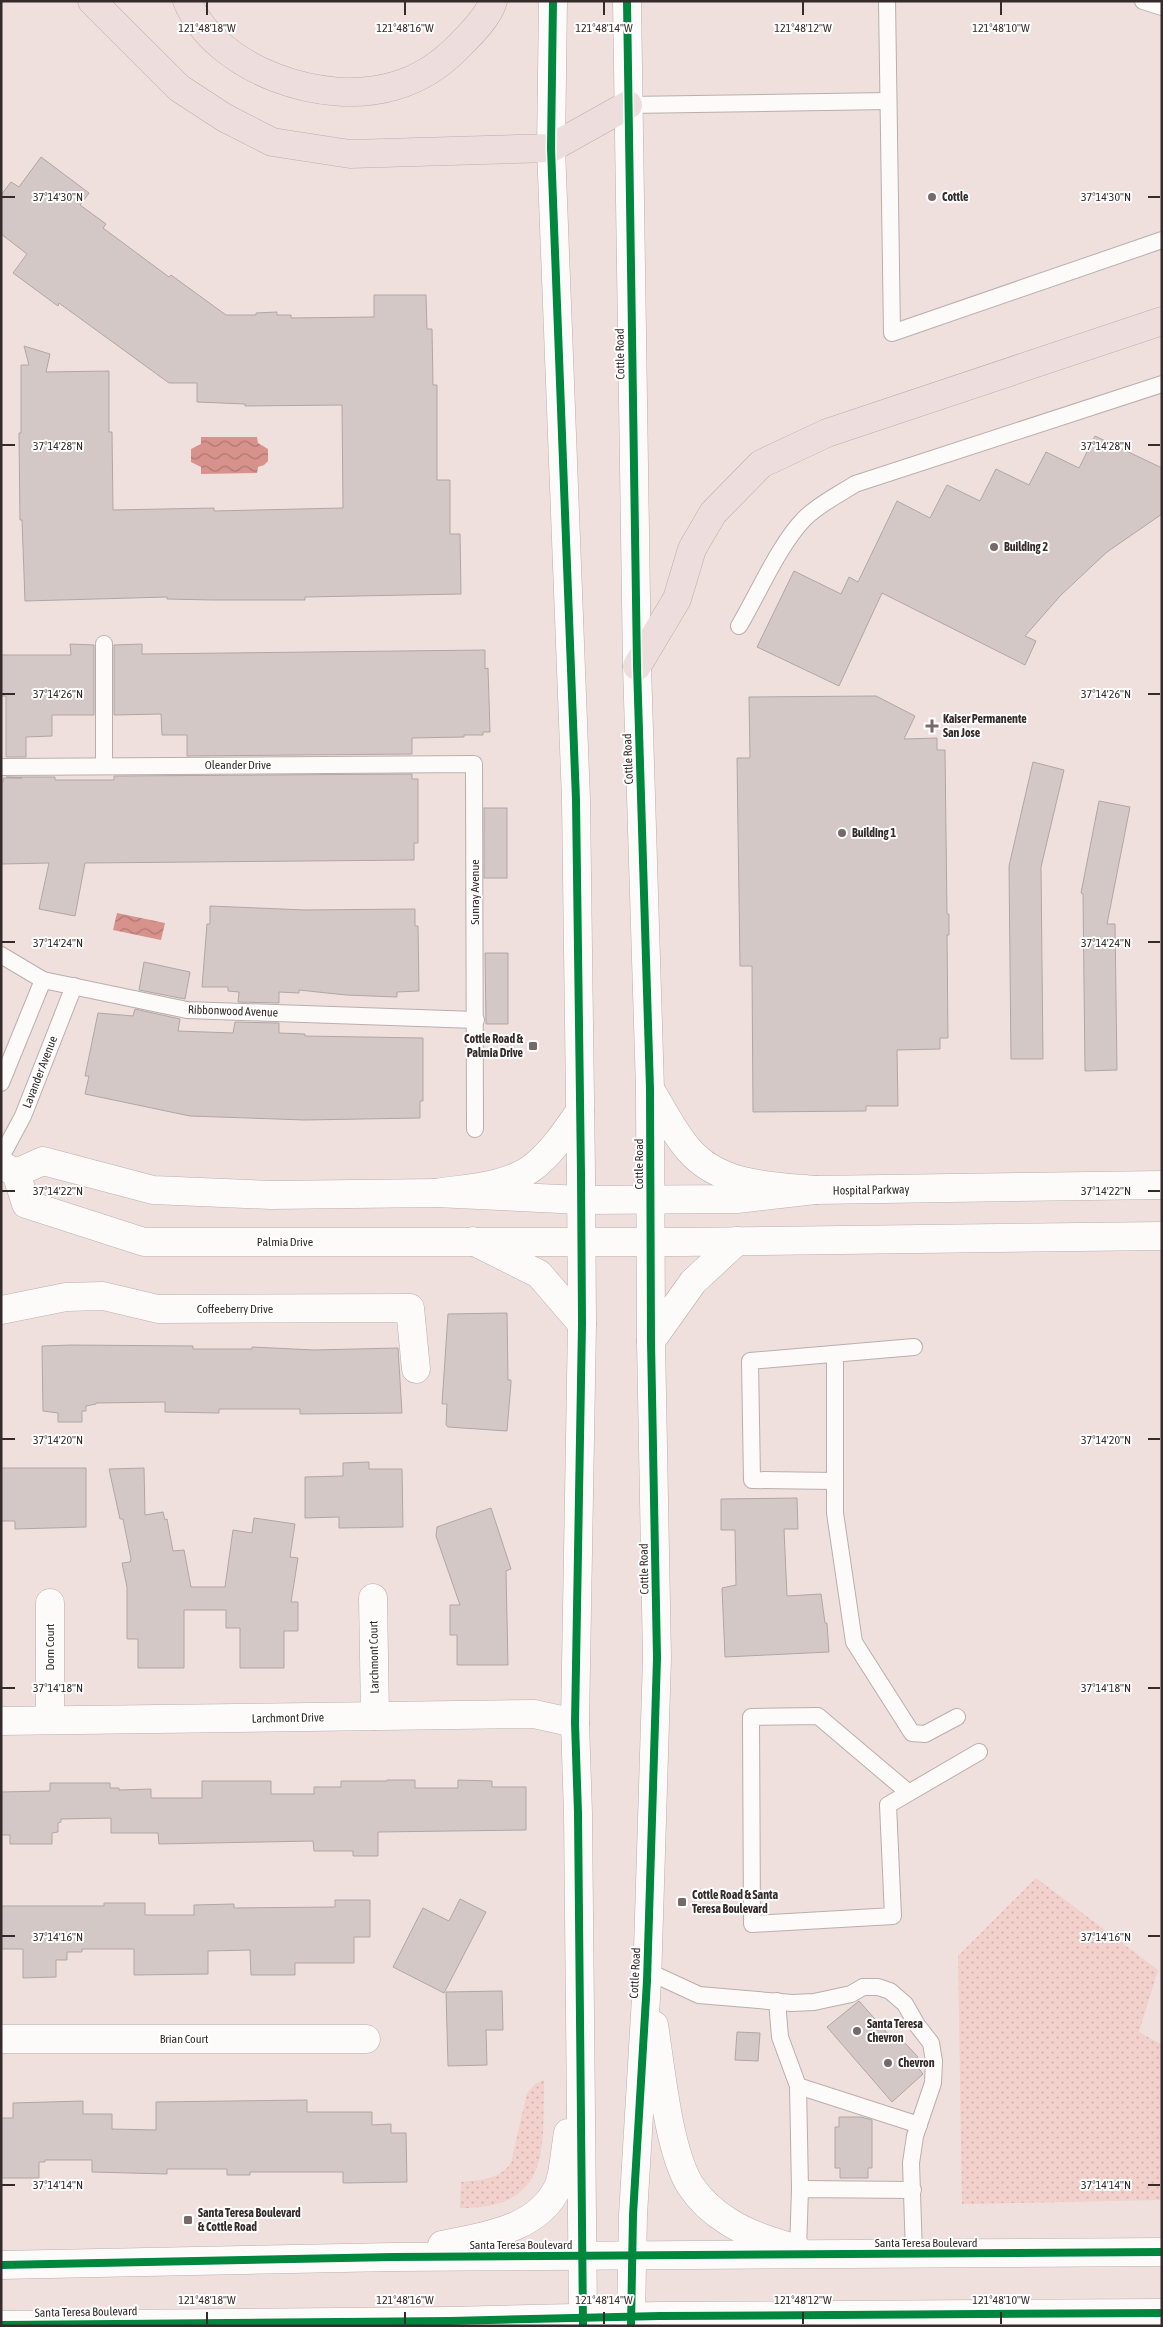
<svg xmlns="http://www.w3.org/2000/svg" width="1163" height="2327" viewBox="0 0 1163 2327" font-family="'Asap Condensed',sans-serif">
  <style>
    .grass { fill: url(#grass-dots) }
    .water { fill: url(#water-waves) }
    .building { fill: #d4c8c6; stroke: #b1a6a5 }
    .lines { fill: none; stroke-linecap: round; stroke-linejoin: round }
    .service-casing { stroke: #baaead; stroke-width: 18 }
    .minor-casing { stroke: #baaead; stroke-width: 29 }
    .tertiary-casing { stroke: #baaead; stroke-width: 29 }
    .secondary-casing { stroke: #baaead; stroke-width: 29 }
    .motorway-casing { stroke: #c0aba9; stroke-width: 29 }
    .service { stroke: #fdfafa; stroke-width: 16 }
    .minor { stroke: #fdfafa; stroke-width: 28 }
    .tertiary { stroke: #fdfafa; stroke-width: 28 }
    .secondary { stroke: #fdfafa; stroke-width: 28 }
    .motorway { stroke: #eddddc; stroke-width: 28 }
    .cycleway-casing { stroke: #fff; stroke-width: 11 }
    .cycleway { stroke: #00873e; stroke-width: 8 }
    .ticks { fill: none; stroke: #352b2a; stroke-width: 2 }
    .poi-dot { fill: #766a69; stroke: #fff; stroke-width: 2 }
    .labels { text-anchor: middle; stroke-width: 4; stroke-linejoin: round; paint-order: stroke }
    .poi-label { font-size: 12px; font-weight: bold; fill: #352b2a; stroke: #fff; text-anchor: start }
    .street-label { font-size: 12px; fill: #352b2a; stroke: #fff }
    .ticks-label { font-size: 12px; text-anchor: middle; fill: #352b2a; stroke: #fff; stroke-width: 4; stroke-linejoin: round; paint-order: stroke }
  </style>
  <defs>
    <pattern id="grass-dots" width="8" height="8" patternUnits="userSpaceOnUse" patternTransform="scale(1.25)"><rect width="8" height="8" fill="#f2d0cb"/><path d="M2 2h.1M6 6h.1" fill="none" stroke="#d0b3ae" stroke-width="1.8" stroke-linecap="round"/></pattern>
    <pattern id="water-waves" width="16" height="10" patternUnits="userSpaceOnUse" patternTransform="scale(1.25)"><rect width="16" height="10" fill="#d7928b"/><path d="M0 5q4-4 8 0t8 0" fill="none" stroke="#af7772"/></pattern>
  </defs>
  <rect width="100%" height="100%" fill="#efe0de"/>
  <g class="grass">
    <path d="M1036 1878 1158 1970 1139 2032 1162 2045V2200L962 2204 958 1956Z"/>
    <path d="M544 2080C543 2151 551 2208 460 2208L461 2182C481 2180 499 2180 511 2163L527 2093 535 2084Z"/>
  </g>
  <g class="water">
    <path d="M201 437H257L258 443 268 449V461L264 465 258 467 257 473 201 474V467L191 462V449L201 444Z"/>
    <path d="M117 913 165 923 161 940 113 930Z"/>
  </g>
  <g class="building">
    <path d="M41 157 89 193 80 205 106 224 103 228 169 277 171 275 226 315H256V313L277 312V315H291V318L374 317V295H426L427 329H432L433 385H437V480H450V534H460L461 594 305 597V600H213L167 599V597L25 601 22 520H20L19 433H21V365H29L24 346 50 354 46 372 109 371V432H112L113 510 214 508V511L343 508 342 405 245 406V404L197 402V383H169L59 303 58 306 13 273 27 254 1 234V195L11 182 19 187Z"/>
    <path d="M1095 436 1162 468V514L1107 552 1061 595 1025 636 1036 641 1025 665 882 593 839 686 757 647 794 571 841 594 849 577 858 582 897 501 930 518 947 485 980 501 996 469 1029 485 1046 452 1079 468Z"/>
    <path d="M70 644 94 645V715H52V736L26 737V757H6V696H1V655H71Z"/>
    <path d="M142 644V654L485 650V669L488 668 490 732H483V735H464V737L412 738V754L187 756V735H162L161 714 114 715V645Z"/>
    <path d="M876 696 915 716 904 739 937 738V750H945L947 914H949V935H947L948 1038H940V1049L897 1050 898 1106H866V1111L753 1112 752 966H740L737 758H750L749 697Z"/>
    <path d="M1033 762 1064 770 1041 867 1043 1059H1011L1009 866Z"/>
    <path d="M412 774V779H418V843H414V860L85 863 75 916 39 909 49 863 1 864V782H3V778H22L6 777H55V780H114V776H120Z"/>
    <path d="M1099 801 1130 807 1107 924H1115L1117 1070 1085 1071 1083 894 1081 893Z"/>
    <rect x="484" y="808" width="23" height="70"/>
    <path d="M210 906 305 910 415 909V926H418L419 991 397 992V997L346 995 299 990V993L279 992V1003L238 1002 239 992 228 991V987H202L207 924H210Z"/>
    <path d="M485 953H508V1024H486Z"/>
    <path d="M144 962 190 972 185 999 139 990Z"/>
    <path d="M135 1009 180 1019 178 1031 233 1033 235 1022 279 1023V1033L305 1034V1036L423 1038V1101H420V1118L305 1120 190 1116 85 1094 89 1076H85L98 1013 133 1016Z"/>
    <path d="M507 1313 508 1380H511V1383L507 1431 448 1427 446 1425 447 1404H442L448 1314Z"/>
    <path d="M72 1345 193 1346V1349H252V1347L314 1350 398 1348 402 1413 300 1414V1409H219V1413L165 1412V1402L96 1403V1404L86 1406V1411H82V1422H58V1413L43 1411 42 1346Z"/>
    <path d="M369 1462V1469H402L403 1527 339 1528V1517L305 1518V1477L343 1476V1463Z"/>
    <path d="M1 1468H86V1527L15 1529V1521H1Z"/>
    <path d="M144 1468 145 1515 163 1512 165 1520 167 1519 173 1551 184 1550 191 1587H225L233 1530 252 1533 254 1518 295 1524 290 1557 298 1558 291 1602H298V1631H284V1668H240V1628H226V1610H184V1668H138V1639H127V1587L122 1563 130 1562 131 1559 123 1519H120L109 1469Z"/>
    <path d="M797 1498 798 1529H784L787 1596 821 1594 825 1623H827L829 1652 725 1657 722 1588 736 1585 735 1530H721V1499Z"/>
    <path d="M491 1508 511 1569 506 1571 508 1665H457V1635H450V1605H460L436 1536 437 1527Z"/>
    <path d="M387 1780H415V1788H458V1780L492 1781V1787H526V1830L378 1832V1856H353V1851H314L313 1841 159 1844 158 1833H111V1818L61 1819V1822L58 1823V1832L52 1833V1844H10V1835H1V1792L50 1791V1783H110V1788H119V1790L151 1789V1798H202V1781H271V1794H314V1787H341V1781H387Z"/>
    <path d="M460 1899 486 1912 444 1993 393 1967 423 1908 449 1921Z"/>
    <path d="M335 1900H370V1937H354V1963H295V1975H251L250 1950 208 1951V1974L134 1975V1949H82V1952H67V1960H56V1977L23 1978V1949H1V1906H104V1903H145V1915H194V1905L234 1904V1908L335 1907Z"/>
    <path d="M502 1991 503 2030H486L487 2065 448 2066 446 1992Z"/>
    <path d="M859 2001 897 2044 902 2040 918 2057 913 2061 923 2074 892 2102 827 2027Z"/>
    <path d="M737 2032 760 2033 758 2061 735 2060Z"/>
    <path d="M307 2100V2112H372V2125L391 2124V2133H406L407 2182 343 2183V2172H250V2175H227V2169H167V2174L92 2172V2160H45V2162H39V2178H1V2118H13V2103L83 2101V2114H112V2129L156 2130V2102Z"/>
    <path d="M839 2117H861L872 2120V2168H868V2178H840V2168H835V2127H839Z"/>
  </g>
  <g class="lines">
    <defs>
      <g id="service">
        <path d="M887 1 892 333 1162 240"/>
        <path d="M1143 1 1162 7"/>
        <path d="M628 105 888 101"/>
        <path d="M739 626C758 594 779 545 804 519 819 504 838 495 855 484L1162 384"/>
        <path d="M104 766V644"/>
        <path d="M1 767 474 764 475 1129"/>
        <path d="M1 955 43 980 187 1010 476 1020"/>
        <path d="M1 1083 43 980"/>
        <path d="M1 1157 23 1116 74 986"/>
        <path d="M835 1354V1481L752 1480 750 1361 914 1347"/>
        <path d="M835 1481V1513L854 1642 912 1733 925 1734 957 1717"/>
        <path d="M909 1793 818 1716 751 1717 752 1924 893 1916 888 1805 979 1752"/>
        <path d="M647 1971 699 1995 792 2003 814 2002 851 1994 863 1987H878L890 1991 905 2004 917 2025 931 2043 934 2061 933 2083 915 2136 911 2163 914 2254"/>
        <path d="M777 2001 780 2037 798 2086 800 2189"/>
        <path d="M798 2086 919 2125"/>
        <path d="M798 2250 800 2189 913 2190"/>
      </g>
      <g id="minor">
        <path d="M1 1310 66 1297 103 1296 158 1309 410 1308 416 1369"/>
        <path d="M373 1598 375 1716"/>
        <path d="M50 1603V1720"/>
        <path d="M1 1721 534 1714 575 1723"/>
        <path d="M1 2039H366"/>
      </g>
      <g id="tertiary">
        <path d="M1 1165 16 1173 26 1204 144 1242H683L1162 1236"/>
        <path d="M16 1173 43 1161 153 1190 271 1195 436 1193 581 1200 737 1199 815 1190 1162 1185"/>
      </g>
      <g id="secondary">
        <path d="M553 1 551 148 576 800 581 1174 582 1324 575 1723 578 1813 583 2318"/>
        <path d="M627 1 637 666 650 1089 651 1341 657 1658 647 1981 633 2215 631 2317"/>
        <path d="M651 1091C663 1110 673 1132 689 1150 720 1186 771 1186 815 1190"/>
        <path d="M436 1193C467 1188 506 1187 532 1168 552 1153 566 1131 580 1111"/>
        <path d="M473 1241 539 1274 582 1324"/>
        <path d="M651 1341 693 1282 737 1241"/>
        <path d="M654 2025C661 2068 668 2149 690 2185 700 2200 714 2213 729 2222 749 2235 774 2242 797 2249"/>
        <path d="M442 2245C484 2236 538 2230 558 2187 564 2174 565 2148 568 2133"/>
        <path d="M1 2265 393 2257 1162 2252"/>
        <path d="M1 2325 450 2321 660 2316 1162 2313"/>
      </g>
      <g id="motorway">
        <path d="M92 1 179 88 225 118 272 142 350 154 551 148 628 105"/>
        <path d="M187 1C217 71 324 107 394 86 420 79 443 63 461 44 472 33 489 16 493 1"/>
        <path d="M637 666 677 599 692 549 713 513 761 464 827 433 1162 321"/>
      </g>
    </defs>
    <use href="#service" class="service-casing"/>
    <use href="#minor" class="minor-casing"/>
    <use href="#tertiary" class="tertiary-casing"/>
    <use href="#secondary" class="secondary-casing"/>
    <use href="#motorway" class="motorway-casing"/>
    <use href="#service" class="service"/>
    <use href="#minor" class="minor"/>
    <use href="#tertiary" class="tertiary"/>
    <use href="#secondary" class="secondary"/>
    <use href="#motorway" class="motorway"/>
    <defs>
      <g id="cycleway">
        <path d="M553 1 551 148 576 800 581 1174 582 1324 575 1723 578 1813 583 2326"/>
        <path d="M627 1 637 666 650 1089 651 1341 657 1658 647 1981 633 2215 631 2326"/>
        <path d="M1 2265 393 2257 1162 2252"/>
        <path d="M1 2325 450 2321 660 2316 1162 2313"/>
      </g>
    </defs>
    <use href="#cycleway" class="cycleway-casing"/>
    <use href="#cycleway" class="cycleway"/>
  </g>
  <path class="ticks" d="M207 2V15M405 2V15M604 2V15M803 2V15M1001 2V15M2 197H15M1148 197H1160M2 445H15M1148 445H1160M2 694H15M1148 694H1160M2 942H15M1148 942H1160M2 1191H15M1148 1191H1160M2 1439H15M1148 1439H1160M2 1688H15M1148 1688H1160M2 1936H15M1148 1936H1160M2 2185H15M1148 2185H1160M207 2312V2324M405 2312V2324M604 2312V2324M803 2312V2324M1001 2312V2324"/>
  <g class="poi-dot">
    <circle cx="932" cy="197" r="5"/>
    <circle cx="994" cy="547" r="5"/>
    <path d="M929.5 718.5h5v5h5v5h-5v5h-5v-5h-5v-5h5z"/>
    <circle cx="842" cy="833" r="5"/>
    <rect x="528" y="1041" width="10" height="10" rx="2.5"/>
    <rect x="677" y="1897" width="10" height="10" rx="2.5"/>
    <circle cx="857" cy="2031" r="5"/>
    <circle cx="888" cy="2063" r="5"/>
    <rect x="183" y="2215" width="10" height="10" rx="2.5"/>
  </g>
  <g class="labels">
    <g class="poi-label">
      <text x="942" y="201">Cottle</text>
      <text x="1004" y="551">Building 2</text>
      <text x="943" y="723">Kaiser Permanente<tspan x="943" dy="14">San Jose</tspan></text>
      <text x="852" y="837">Building 1</text>
      <text x="523" y="1043" text-anchor="end">Cottle Road &amp;<tspan x="523" dy="14">Palmia Drive</tspan></text>
      <text x="692" y="1899">Cottle Road &amp; Santa<tspan x="692" dy="14">Teresa Boulevard</tspan></text>
      <text x="867" y="2028">Santa Teresa<tspan x="867" dy="14">Chevron</tspan></text>
      <text x="898" y="2067">Chevron</text>
      <text x="198" y="2217">Santa Teresa Boulevard<tspan x="198" dy="14">&amp; Cottle Road</tspan></text>
    </g>
    <g class="street-label">
      <text transform="translate(620 354) rotate(-91)" y="4">Cottle Road</text>
      <text transform="translate(628 759) rotate(-92)" y="4">Cottle Road</text>
      <text x="238" y="769">Oleander Drive</text>
      <text transform="translate(475 892) rotate(-90)" y="4">Sunray Avenue</text>
      <text transform="translate(233 1011) rotate(2)" y="4">Ribbonwood Avenue</text>
      <text transform="translate(40 1072) rotate(-69)" y="4">Lavander Avenue</text>
      <text transform="translate(639 1164) rotate(-90)" y="4">Cottle Road</text>
      <text transform="translate(871 1190) rotate(-1)" y="4">Hospital Parkway</text>
      <text x="285" y="1246">Palmia Drive</text>
      <text x="235" y="1313">Coffeeberry Drive</text>
      <text transform="translate(644 1569) rotate(-91)" y="4">Cottle Road</text>
      <text transform="translate(50 1647) rotate(-90)" y="4">Dorn Court</text>
      <text transform="translate(374 1657) rotate(-91)" y="4">Larchmont Court</text>
      <text transform="translate(288 1718) rotate(-1)" y="4">Larchmont Drive</text>
      <text transform="translate(635 1973) rotate(-87)" y="4">Cottle Road</text>
      <text x="184" y="2043">Brian Court</text>
      <text x="926" y="2247">Santa Teresa Boulevard</text>
      <text x="521" y="2249">Santa Teresa Boulevard</text>
      <text transform="translate(86 2312) rotate(-1)" y="4">Santa Teresa Boulevard</text>
    </g>
  </g>
  <g class="ticks-label">
    <text x="207" y="32">121°48'18"W</text>
    <text x="405" y="32">121°48'16"W</text>
    <text x="604" y="32">121°48'14"W</text>
    <text x="803" y="32">121°48'12"W</text>
    <text x="1001" y="32">121°48'10"W</text>
    <text x="58" y="201">37°14'30"N</text>
    <text x="1106" y="201">37°14'30"N</text>
    <text x="58" y="450">37°14'28"N</text>
    <text x="1106" y="450">37°14'28"N</text>
    <text x="58" y="698">37°14'26"N</text>
    <text x="1106" y="698">37°14'26"N</text>
    <text x="58" y="947">37°14'24"N</text>
    <text x="1106" y="947">37°14'24"N</text>
    <text x="58" y="1195">37°14'22"N</text>
    <text x="1106" y="1195">37°14'22"N</text>
    <text x="58" y="1444">37°14'20"N</text>
    <text x="1106" y="1444">37°14'20"N</text>
    <text x="58" y="1692">37°14'18"N</text>
    <text x="1106" y="1692">37°14'18"N</text>
    <text x="58" y="1941">37°14'16"N</text>
    <text x="1106" y="1941">37°14'16"N</text>
    <text x="58" y="2189">37°14'14"N</text>
    <text x="1106" y="2189">37°14'14"N</text>
    <text x="207" y="2304">121°48'18"W</text>
    <text x="405" y="2304">121°48'16"W</text>
    <text x="604" y="2304">121°48'14"W</text>
    <text x="803" y="2304">121°48'12"W</text>
    <text x="1001" y="2304">121°48'10"W</text>
  </g>
  <rect width="1163" height="2327" fill="none" stroke="#352b2a" stroke-width="5"/>
</svg>
